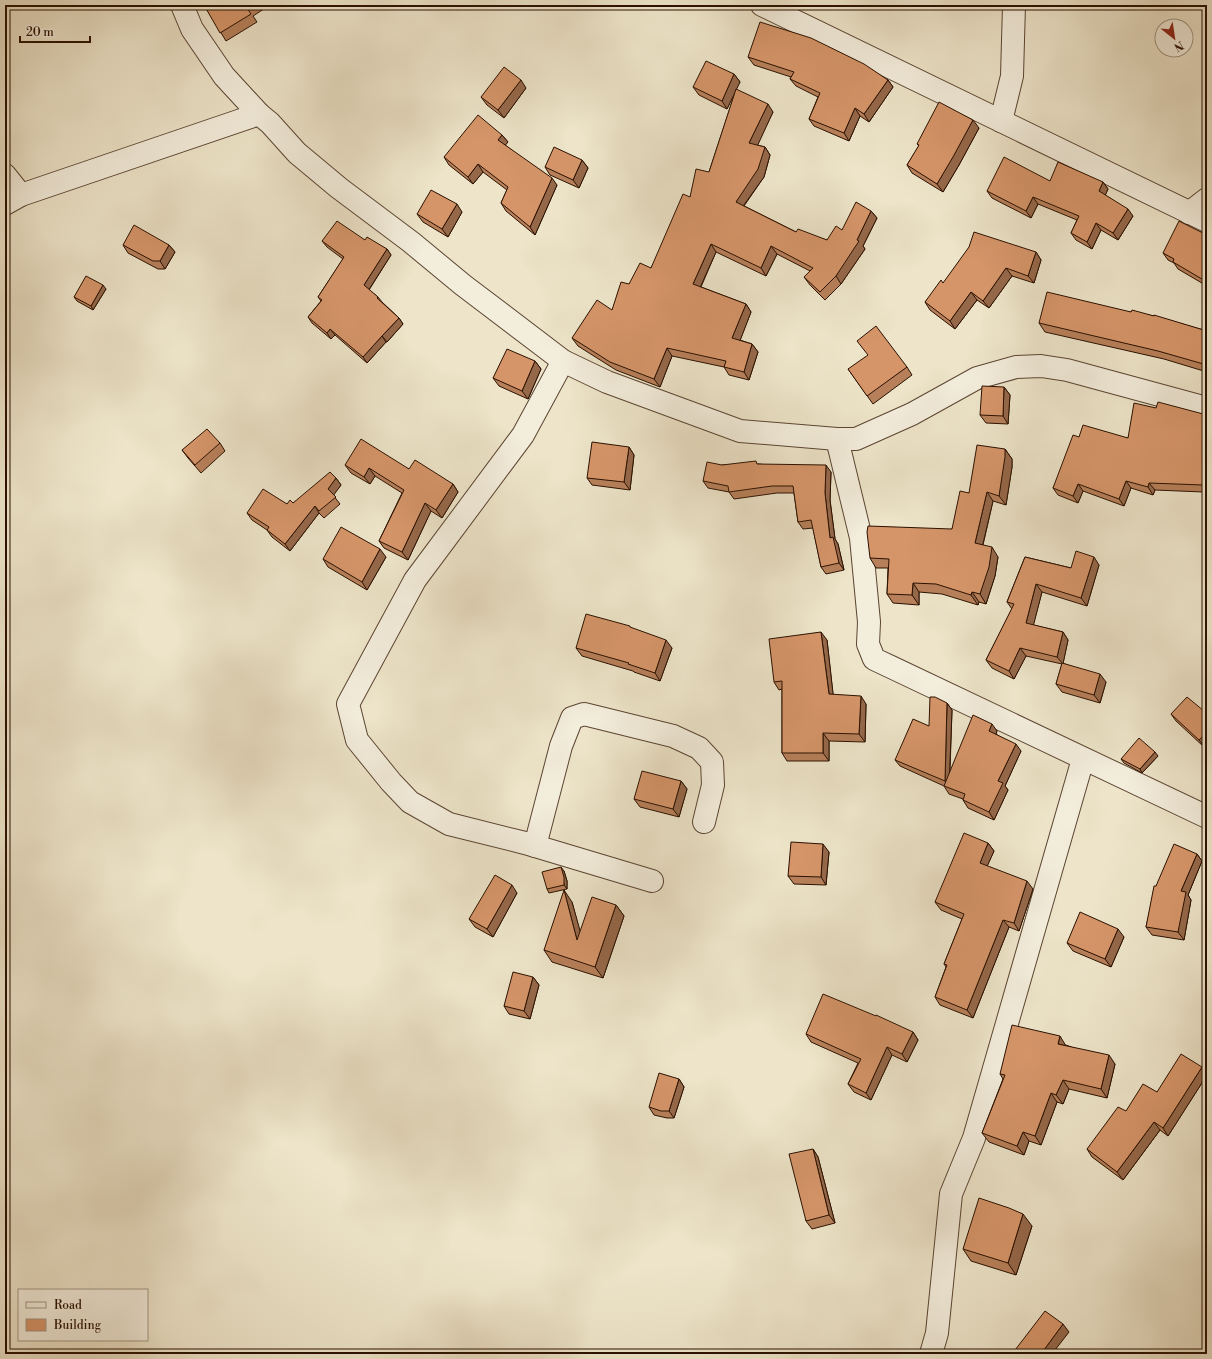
<svg xmlns="http://www.w3.org/2000/svg" width="1212" height="1359" viewBox="0 0 1212 1359" font-family="'Libre Bodoni',serif">
  <style>
    .lines { fill: none; stroke-linecap: round; stroke-linejoin: round }
    .street-casing { stroke: #5b4532; stroke-width: 24 }
    .street { stroke: #f3eddc; stroke-width: 22 }
    .wall { fill: #b7805a; stroke: #2a1000 }
    .shaded-wall { fill: #95684a; stroke: #2a1000 }
    .building { fill: #d59569; stroke: #2a1000 }
  </style>
  <rect width="100%" height="100%" fill="#ede4c9"/>
  <filter id="stains"><feTurbulence type="fractalNoise" baseFrequency=".005" numOctaves="4"/><feColorMatrix values="0 0 0 0 .2 0 0 0 0 .09 0 0 0 0 .02 0 0 0 .5 -.17"/></filter>
  <radialGradient id="worn" r=".72"><stop offset=".6" stop-color="#630" stop-opacity="0"/><stop offset="1" stop-color="#630" stop-opacity=".3"/></radialGradient>
  <g class="lines">
    <defs>
      <g id="street">
        <path d="M182 5 192 29 224 76 259 114 270 123 297 153 339 188 411 242 463 285 546 348 563 361 607 382 740 431 837 439H856L912 414 977 378 1016 367 1041 366 1067 370 1207 408"/>
        <path d="M762 5 1207 221"/>
        <path d="M1001 121 1012 76 1014 5"/>
        <path d="M5 175 21 195"/>
        <path d="M5 204 21 195 259 114"/>
        <path d="M1189 213 1207 199"/>
        <path d="M563 361 523 435 415 580 348 704 357 740 391 782 410 802 449 824 525 843 652 881"/>
        <path d="M837 439 861 538 869 622 868 644 874 659C985 711 1095 765 1207 817"/>
        <path d="M535 846 561 746 572 718 584 714 673 736 699 748 712 762 713 785 704 822"/>
        <path d="M931 1354 937 1333 951 1194 974 1138 1083 759"/>
      </g>
    </defs>
    <use href="#street" class="street-casing"/>
    <use href="#street" class="street"/>
  </g>
  <g class="wall">
    <path d="M204 5H270L253 16 257 22 226 41Z"/>
    <path d="M748 57 888 80 893 87 869 122 860 116 849 141 814 126 809 119 818 97 796 86 790 79 791 77 754 65Z"/>
    <path d="M734 74 740 82 736 89 773 112 757 145 765 147 770 155 764 177 744 206 796 232 827 240 842 230 871 211 877 218 863 246 865 249 841 284 825 300 810 285 804 277 810 271 777 254 766 276 716 252 701 287 746 304 751 312 740 340 752 344 758 352 749 380 729 375 724 367 672 356 660 387 616 370 578 346 572 338 612 310 629 284 651 268 690 197 709 172 736 90 727 109 699 95 693 87Z"/>
    <path d="M526 88 504 118 487 105 481 97Z"/>
    <path d="M979 128 959 165 943 192 912 173 907 165 919 146 917 144Z"/>
    <path d="M502 135 508 142 505 145 557 185 535 235 506 211 501 203 507 190 483 172 473 184 449 165 444 157Z"/>
    <path d="M582 160 588 168 579 188 550 175 545 167Z"/>
    <path d="M1050 181 1103 182 1108 189 1105 195 1133 216 1118 240 1101 230 1092 249 1076 240 1071 233 1077 220 1038 204 1031 218 992 198 987 191Z"/>
    <path d="M462 212 448 237 423 222 417 214Z"/>
    <path d="M1207 235V286L1178 269 1174 263 1168 260 1163 253Z"/>
    <path d="M365 240 387 249 391 255 369 290 378 297 382 302 399 318 403 324 387 342H386L367 363 335 335 331 339 312 323 308 317 321 301 318 297 343 259 327 247 322 241Z"/>
    <path d="M123 245H169L175 252 165 269H158L128 253Z"/>
    <path d="M1036 252 1041 260 1034 283 1012 276 989 308 977 300 955 329 930 310 925 302 943 283Z"/>
    <path d="M106 289 93 310 77 301 74 297Z"/>
    <path d="M1131 312 1154 316 1207 331V372L1164 359 1045 332 1039 323Z"/>
    <path d="M535 361 541 369 528 399 499 386 493 378Z"/>
    <path d="M907 367 912 375 873 404 848 369Z"/>
    <path d="M1004 387 1010 395 1008 424 986 423 980 415Z"/>
    <path d="M1156 408 1207 415V506L1203 500V492L1155 490 1153 495 1131 488 1124 506 1083 491 1078 503 1058 495 1053 488 1079 437 1128 438Z"/>
    <path d="M220 443 225 451 201 473 188 458 182 450Z"/>
    <path d="M629 447 634 455 630 490 592 485 587 478Z"/>
    <path d="M1005 449 1012 459V467L1006 505 993 501 983 545 998 557 995 576 986 604 979 602 978 605 942 594 919 592V605L893 603 887 594 888 568H876L870 558 952 529 969 493Z"/>
    <path d="M759 464 831 472 830 500 835 539 838 544 844 570 826 574 821 567 813 528 803 529 798 522 794 493H777L734 499 729 492 708 488 703 481 722 465Z"/>
    <path d="M345 465 409 469 453 484 458 492 442 518 431 511 408 560 384 548 379 541 402 493 375 476 370 484 351 473Z"/>
    <path d="M336 478 341 485 333 495 340 504 324 518 319 513 290 551 272 537 267 530 252 520 247 513 287 504 293 503Z"/>
    <path d="M386 557 367 590 328 567 323 559Z"/>
    <path d="M1025 557 1071 568 1099 565 1087 606 1042 592 1033 625 1063 632 1068 640 1063 663 1106 682 1100 703 1062 692 1056 684 1062 664 1026 656 1014 679 992 668 986 660 1012 609 1007 602Z"/>
    <path d="M631 628 672 648 660 681 634 672 633 671 582 656 576 648Z"/>
    <path d="M827 640 833 695 866 704 865 742 829 741V761H787L782 753V689L779 690 774 682Z"/>
    <path d="M947 703 952 710 950 771 997 731 996 734 1021 751 1005 786 1008 790 994 820 968 808 963 800V799L949 794 944 786 900 766 895 760 929 726Z"/>
    <path d="M1204 711H1207V744L1204 747 1176 721 1171 714Z"/>
    <path d="M1158 756 1142 773 1124 763 1121 759Z"/>
    <path d="M681 781 687 789 679 817 640 807 634 799Z"/>
    <path d="M988 843 994 851 987 866 1033 889 1019 931 1009 927 973 1018 940 1005 935 997 946 967 944 964 962 919 941 910 935 902Z"/>
    <path d="M829 852 826 885 794 884 788 876Z"/>
    <path d="M1197 854 1202 861 1188 895 1191 900 1184 940 1152 935 1146 927 1156 886Z"/>
    <path d="M564 871 567 881V889L549 893 547 889Z"/>
    <path d="M517 893 493 937 475 927 469 919Z"/>
    <path d="M572 902 580 932 616 905 624 916 603 978 552 962 544 950Z"/>
    <path d="M1124 937 1111 967 1073 951 1067 943Z"/>
    <path d="M533 977 539 985 530 1019 509 1014 504 1006Z"/>
    <path d="M913 1032 918 1040 907 1062 892 1055 871 1100 854 1092 848 1084 858 1063 811 1042 806 1034Z"/>
    <path d="M1066 1045 1115 1064 1107 1098 1069 1089 1063 1104 1057 1102 1041 1145 1029 1141 1024 1155 989 1142 982 1133 1003 1079 1000 1074Z"/>
    <path d="M1202 1067 1207 1075 1168 1136 1160 1130 1123 1180 1092 1157 1087 1149 1126 1111 1157 1092Z"/>
    <path d="M679 1079 684 1087 674 1118H667L654 1115 649 1107Z"/>
    <path d="M813 1149 818 1157 835 1223 812 1229 806 1221Z"/>
    <path d="M1032 1226 1016 1275 971 1261 963 1249Z"/>
  </g>
  <g class="shaded-wall">
    <path d="M734 74 740 82 727 109 722 101Z"/>
    <path d="M521 80 526 88 504 118 498 110Z"/>
    <path d="M888 80 893 87 869 122 864 114Z"/>
    <path d="M768 104 773 112 755 151 749 143Z"/>
    <path d="M855 108 860 116 849 141 844 133Z"/>
    <path d="M973 120 979 128 959 165 943 192 937 184Z"/>
    <path d="M502 135 508 142 503 148 498 140Z"/>
    <path d="M765 147 770 155 764 177 741 209 736 202Z"/>
    <path d="M582 160 588 168 579 188 573 180Z"/>
    <path d="M478 164 483 172 473 184 468 177Z"/>
    <path d="M552 178 557 185 535 235 530 227Z"/>
    <path d="M1103 182 1108 189 1104 198 1099 191Z"/>
    <path d="M1033 197 1038 204 1031 218 1026 211Z"/>
    <path d="M457 204 462 212 448 237 442 229Z"/>
    <path d="M1128 209 1133 216 1118 240 1113 233Z"/>
    <path d="M871 211 877 218 863 246 865 249 841 284 836 276 857 240Z"/>
    <path d="M1096 223 1101 230 1092 249 1087 242Z"/>
    <path d="M711 244 716 252 698 292 693 284Z"/>
    <path d="M169 245 175 252 165 269 160 261Z"/>
    <path d="M771 246 777 254 766 276 761 268Z"/>
    <path d="M387 249 391 255 368 291 364 285Z"/>
    <path d="M1036 252 1041 260 1034 283 1028 276Z"/>
    <path d="M1006 268 1012 276 989 308 983 301Z"/>
    <path d="M103 285 106 289 93 310 91 306Z"/>
    <path d="M971 292 977 300 955 329 950 321Z"/>
    <path d="M746 304 751 312 738 346 732 338Z"/>
    <path d="M399 318 403 324 387 342 382 336Z"/>
    <path d="M330 329 335 335 331 339 327 333Z"/>
    <path d="M382 336 386 342 367 363 363 357Z"/>
    <path d="M752 344 758 352 749 380 744 372Z"/>
    <path d="M667 348 672 356 660 387 654 379Z"/>
    <path d="M535 361 541 369 528 399 522 391Z"/>
    <path d="M1004 387 1010 395 1008 424 1003 416Z"/>
    <path d="M629 447 634 455 630 490 624 482Z"/>
    <path d="M1005 449 1012 459V467L1006 505 999 496Z"/>
    <path d="M826 465 831 472 830 500 835 539 838 544 844 570 839 563 830 538 825 493Z"/>
    <path d="M369 468 375 476 370 484 364 477Z"/>
    <path d="M336 478 341 485 333 496 328 489Z"/>
    <path d="M1126 481 1131 488 1124 506 1119 499Z"/>
    <path d="M1149 483 1155 490 1153 495 1148 487Z"/>
    <path d="M453 484 458 492 442 518 436 510Z"/>
    <path d="M1078 484 1083 491 1078 503 1073 496Z"/>
    <path d="M987 492 993 501 981 552 975 543Z"/>
    <path d="M425 503 431 511 408 560 402 552Z"/>
    <path d="M315 506 319 513 290 551 285 544Z"/>
    <path d="M992 547 998 557 995 576 986 604 980 594Z"/>
    <path d="M380 549 386 557 367 590 362 582Z"/>
    <path d="M1094 557 1099 565 1087 606 1081 598Z"/>
    <path d="M913 583 919 592V605L912 595Z"/>
    <path d="M1036 584 1042 592 1032 631 1026 623Z"/>
    <path d="M972 592 979 602 978 605 971 595Z"/>
    <path d="M821 632 827 640 834 702 829 694Z"/>
    <path d="M1063 632 1068 640 1063 664 1057 657Z"/>
    <path d="M666 640 672 648 660 681 655 673Z"/>
    <path d="M1020 648 1026 656 1014 679 1009 671Z"/>
    <path d="M1100 674 1106 682 1100 703 1094 695Z"/>
    <path d="M861 696 866 704 865 742 859 734Z"/>
    <path d="M947 703 952 710 949 788 945 781Z"/>
    <path d="M992 724 997 731 994 739 989 731Z"/>
    <path d="M1207 732V744L1204 747 1199 740Z"/>
    <path d="M823 733 829 741V761L823 753Z"/>
    <path d="M1016 744 1021 751 1005 786 1008 790 994 820 989 812 998 781Z"/>
    <path d="M1155 752 1158 756 1142 773 1140 769Z"/>
    <path d="M681 781 687 789 679 817 673 809Z"/>
    <path d="M988 843 994 851 985 871 980 863Z"/>
    <path d="M823 844 829 852 826 885 821 877Z"/>
    <path d="M1197 854 1202 861 1188 895 1191 900 1184 940 1178 932 1181 891Z"/>
    <path d="M561 867 564 871 567 881V889L564 885Z"/>
    <path d="M1027 881 1033 889 1019 931 1014 923Z"/>
    <path d="M512 885 517 893 493 937 487 929Z"/>
    <path d="M564 890 572 902 586 952 577 940Z"/>
    <path d="M616 905 624 916 603 978 595 967Z"/>
    <path d="M1003 920 1009 927 973 1018 967 1010Z"/>
    <path d="M1118 929 1124 937 1111 967 1105 959Z"/>
    <path d="M533 977 539 985 530 1019 524 1011Z"/>
    <path d="M913 1032 918 1040 907 1062 902 1054Z"/>
    <path d="M1060 1036 1066 1046 1058 1044Z"/>
    <path d="M887 1047 892 1055 871 1100 866 1093Z"/>
    <path d="M1109 1055 1115 1064 1107 1098 1101 1089Z"/>
    <path d="M1202 1067 1207 1075 1168 1136 1163 1128Z"/>
    <path d="M679 1079 684 1087 674 1118 669 1111Z"/>
    <path d="M1063 1080 1069 1089 1063 1104 1056 1095Z"/>
    <path d="M1051 1093 1057 1102 1041 1145 1035 1136Z"/>
    <path d="M1154 1122 1160 1130 1123 1180 1117 1172Z"/>
    <path d="M1023 1132 1029 1141 1024 1155 1017 1146Z"/>
    <path d="M813 1149 818 1157 835 1223 829 1215Z"/>
    <path d="M1023 1214 1032 1226 1016 1275 1008 1263Z"/>
    <path d="M1063 1324 1069 1332 1052 1354H1041Z"/>
  </g>
  <g class="building">
    <path d="M204 5H252L247 8 251 14 220 33Z"/>
    <path d="M760 22 811 38 864 64 888 80 864 114 855 108 844 133 809 119 820 93 790 79 794 72 748 57Z"/>
    <path d="M706 61 734 74 722 101 693 87Z"/>
    <path d="M504 67 521 80 498 110 481 97Z"/>
    <path d="M736 89 768 104 749 143 765 147 758 169 736 202 796 232 798 229 827 240 836 226 842 230 856 202 871 211 857 240 859 241 836 276 820 292 804 277 813 268 771 246 761 268 711 244 693 284 746 304 732 338 752 344 744 372 724 367 726 361 667 348 654 379 610 362 572 338 597 300 612 310 621 282 629 284 640 263 651 268 683 194 690 197 696 169 709 172Z"/>
    <path d="M939 102 973 120 953 157 937 184 907 165 919 145 917 144Z"/>
    <path d="M478 115 502 135 498 140 552 178 530 227 501 203 508 187 478 164 468 177 444 157Z"/>
    <path d="M554 147 582 160 573 180 545 167Z"/>
    <path d="M1004 157 1050 181 1058 162 1103 182 1099 191 1128 209 1113 233 1096 223 1087 242 1071 233 1079 216 1033 197 1026 211 987 191Z"/>
    <path d="M431 190 457 204 442 229 417 214Z"/>
    <path d="M337 221 365 240 367 237 387 249 364 285 378 297 377 298 399 318 382 336 363 357 330 329 327 333 308 317 322 300 318 297 344 257 322 241Z"/>
    <path d="M1179 221 1207 235V282L1173 262 1174 259 1163 253Z"/>
    <path d="M134 225 169 245 160 261H153L123 245Z"/>
    <path d="M974 232 1036 252 1028 276 1006 268 983 301 971 292 950 321 925 302 941 280 943 283 969 247Z"/>
    <path d="M86 276 103 285 91 306 74 297Z"/>
    <path d="M1047 292 1131 312 1132 310 1154 316V315L1207 331V365L1158 351 1039 323Z"/>
    <path d="M876 326 907 367 867 396 848 369 868 355 857 341Z"/>
    <path d="M507 349 535 361 522 391 493 378Z"/>
    <path d="M982 386 1004 387 1003 416 980 415Z"/>
    <path d="M1158 402 1207 415V500H1203V485L1149 483 1148 487 1126 481 1119 499 1078 484 1073 496 1053 488 1073 435 1079 437 1083 425 1128 438 1134 403 1156 408Z"/>
    <path d="M207 429 220 443 195 465 182 450Z"/>
    <path d="M361 439 409 469 415 460 453 484 436 510 425 503 402 552 379 541 404 490 369 468 364 477 345 465Z"/>
    <path d="M592 442 629 447 624 482 587 478Z"/>
    <path d="M977 445 1005 449V457L999 496 987 492 975 543 992 547 989 567 980 594 972 592 971 595 936 584 913 583 912 595 887 594 889 559 870 558 867 532 868 526 952 529 960 491 969 493Z"/>
    <path d="M756 461 757 464 826 465 825 493 830 538 833 537 839 563 821 567 811 520 798 522 793 486H772L729 492 728 486 703 481 707 462 722 465Z"/>
    <path d="M330 472 336 478 328 489 336 497 319 511 315 506 285 544 267 530 269 527 247 513 263 489 287 504 290 500 293 503Z"/>
    <path d="M341 527 380 549 362 582 323 559Z"/>
    <path d="M1076 551 1094 557 1081 598 1036 584 1026 623 1063 632 1057 657 1020 648 1009 671 986 660 1014 604 1007 602 1025 557 1071 568Z"/>
    <path d="M586 614 630 626V627L666 640 655 673 628 664 629 663 576 648Z"/>
    <path d="M821 632 829 694 861 696 859 734 823 733V753H782V681L774 682 769 639Z"/>
    <path d="M1062 663 1100 674 1094 695 1056 684Z"/>
    <path d="M930 697H935L947 703 945 781 895 760 913 719 929 726Z"/>
    <path d="M1187 697 1204 711H1207V732L1199 740 1171 714Z"/>
    <path d="M973 715 992 724 989 731 1016 744 998 781 1003 783 989 812 963 800 965 794 944 786Z"/>
    <path d="M1139 738 1155 752 1140 769 1121 759Z"/>
    <path d="M642 771 681 781 673 809 634 799Z"/>
    <path d="M964 833 988 843 980 863 1027 881 1014 923 1003 920 967 1010 935 997 947 965 944 964 964 914 935 902Z"/>
    <path d="M791 842 823 844 821 877 788 876Z"/>
    <path d="M1174 844 1197 854 1181 891 1186 892 1178 932 1146 927 1154 886H1156Z"/>
    <path d="M561 867 564 877V885L547 889 542 872Z"/>
    <path d="M495 875 512 885 487 929 469 919Z"/>
    <path d="M564 890 577 940 592 897 616 905 595 967 544 950Z"/>
    <path d="M1080 912 1118 929 1105 959 1067 943Z"/>
    <path d="M513 972 533 977 524 1011 504 1006Z"/>
    <path d="M823 994 876 1016V1015L913 1032 902 1054 887 1047 866 1093 848 1084 861 1059 806 1034Z"/>
    <path d="M1012 1025 1060 1036 1058 1044 1109 1055 1101 1089 1063 1080 1056 1095 1051 1093 1035 1136 1023 1132 1017 1146 982 1133 1005 1075 1000 1074Z"/>
    <path d="M1181 1054 1202 1067 1163 1128 1154 1122 1117 1172 1087 1149 1118 1107 1126 1111 1143 1084 1157 1092Z"/>
    <path d="M659 1073 679 1079 669 1111H661L649 1107Z"/>
    <path d="M813 1149 829 1215 806 1221 789 1154Z"/>
    <path d="M979 1198 1009 1208 1023 1214 1008 1263 963 1249Z"/>
    <path d="M1045 1311 1063 1324 1041 1354H1012Z"/>
    <path d="M796 1351 822 1353V1354H796Z"/>
  </g>
  <rect width="1212" height="1359" fill="none" stroke="#ede4c9" stroke-width="20"/>
  <rect x="6" y="6" width="1200" height="1347" fill="none" stroke="#2a1000" stroke-width="2"/>
  <rect x="10" y="10" width="1192" height="1339" fill="none" stroke="#2a1000"/>
  <rect x="18" y="1289" width="130" height="52" fill="#f3eddc" stroke="#a39584"/>
  <rect x="26" y="1302" width="20" height="6" fill="#f3eddc" stroke="#a39584"/>
  <text x="54" y="1309" font-size="12" fill="#2a1000">Road</text>
  <rect x="26" y="1319" width="20" height="12" fill="#d59569" stroke="#a39584"/>
  <text x="54" y="1329" font-size="12" fill="#2a1000">Building</text>
  <g transform="translate(1174 38) rotate(150)"><circle r="19" fill="#f3eddc" stroke="#a39584"/>
  <path d="M0-3L7 15L0 10L-7 15Z" fill="#8f2418"/>
  <text y="-6" font-size="11" font-weight="bold" text-anchor="middle" fill="#2a1000">N</text>
  </g>
  <path d="M20 36v6h70v-6" fill="none" stroke="#2a1000" stroke-width="2"/>
  <text x="26" y="36" font-size="12" fill="#2a1000" stroke="#f3eddc" stroke-width="3" paint-order="stroke">20 m</text>
  <rect width="100%" height="100%" filter="url(#stains)"/>
  <rect width="100%" height="100%" fill="url(#worn)"/>
</svg>
